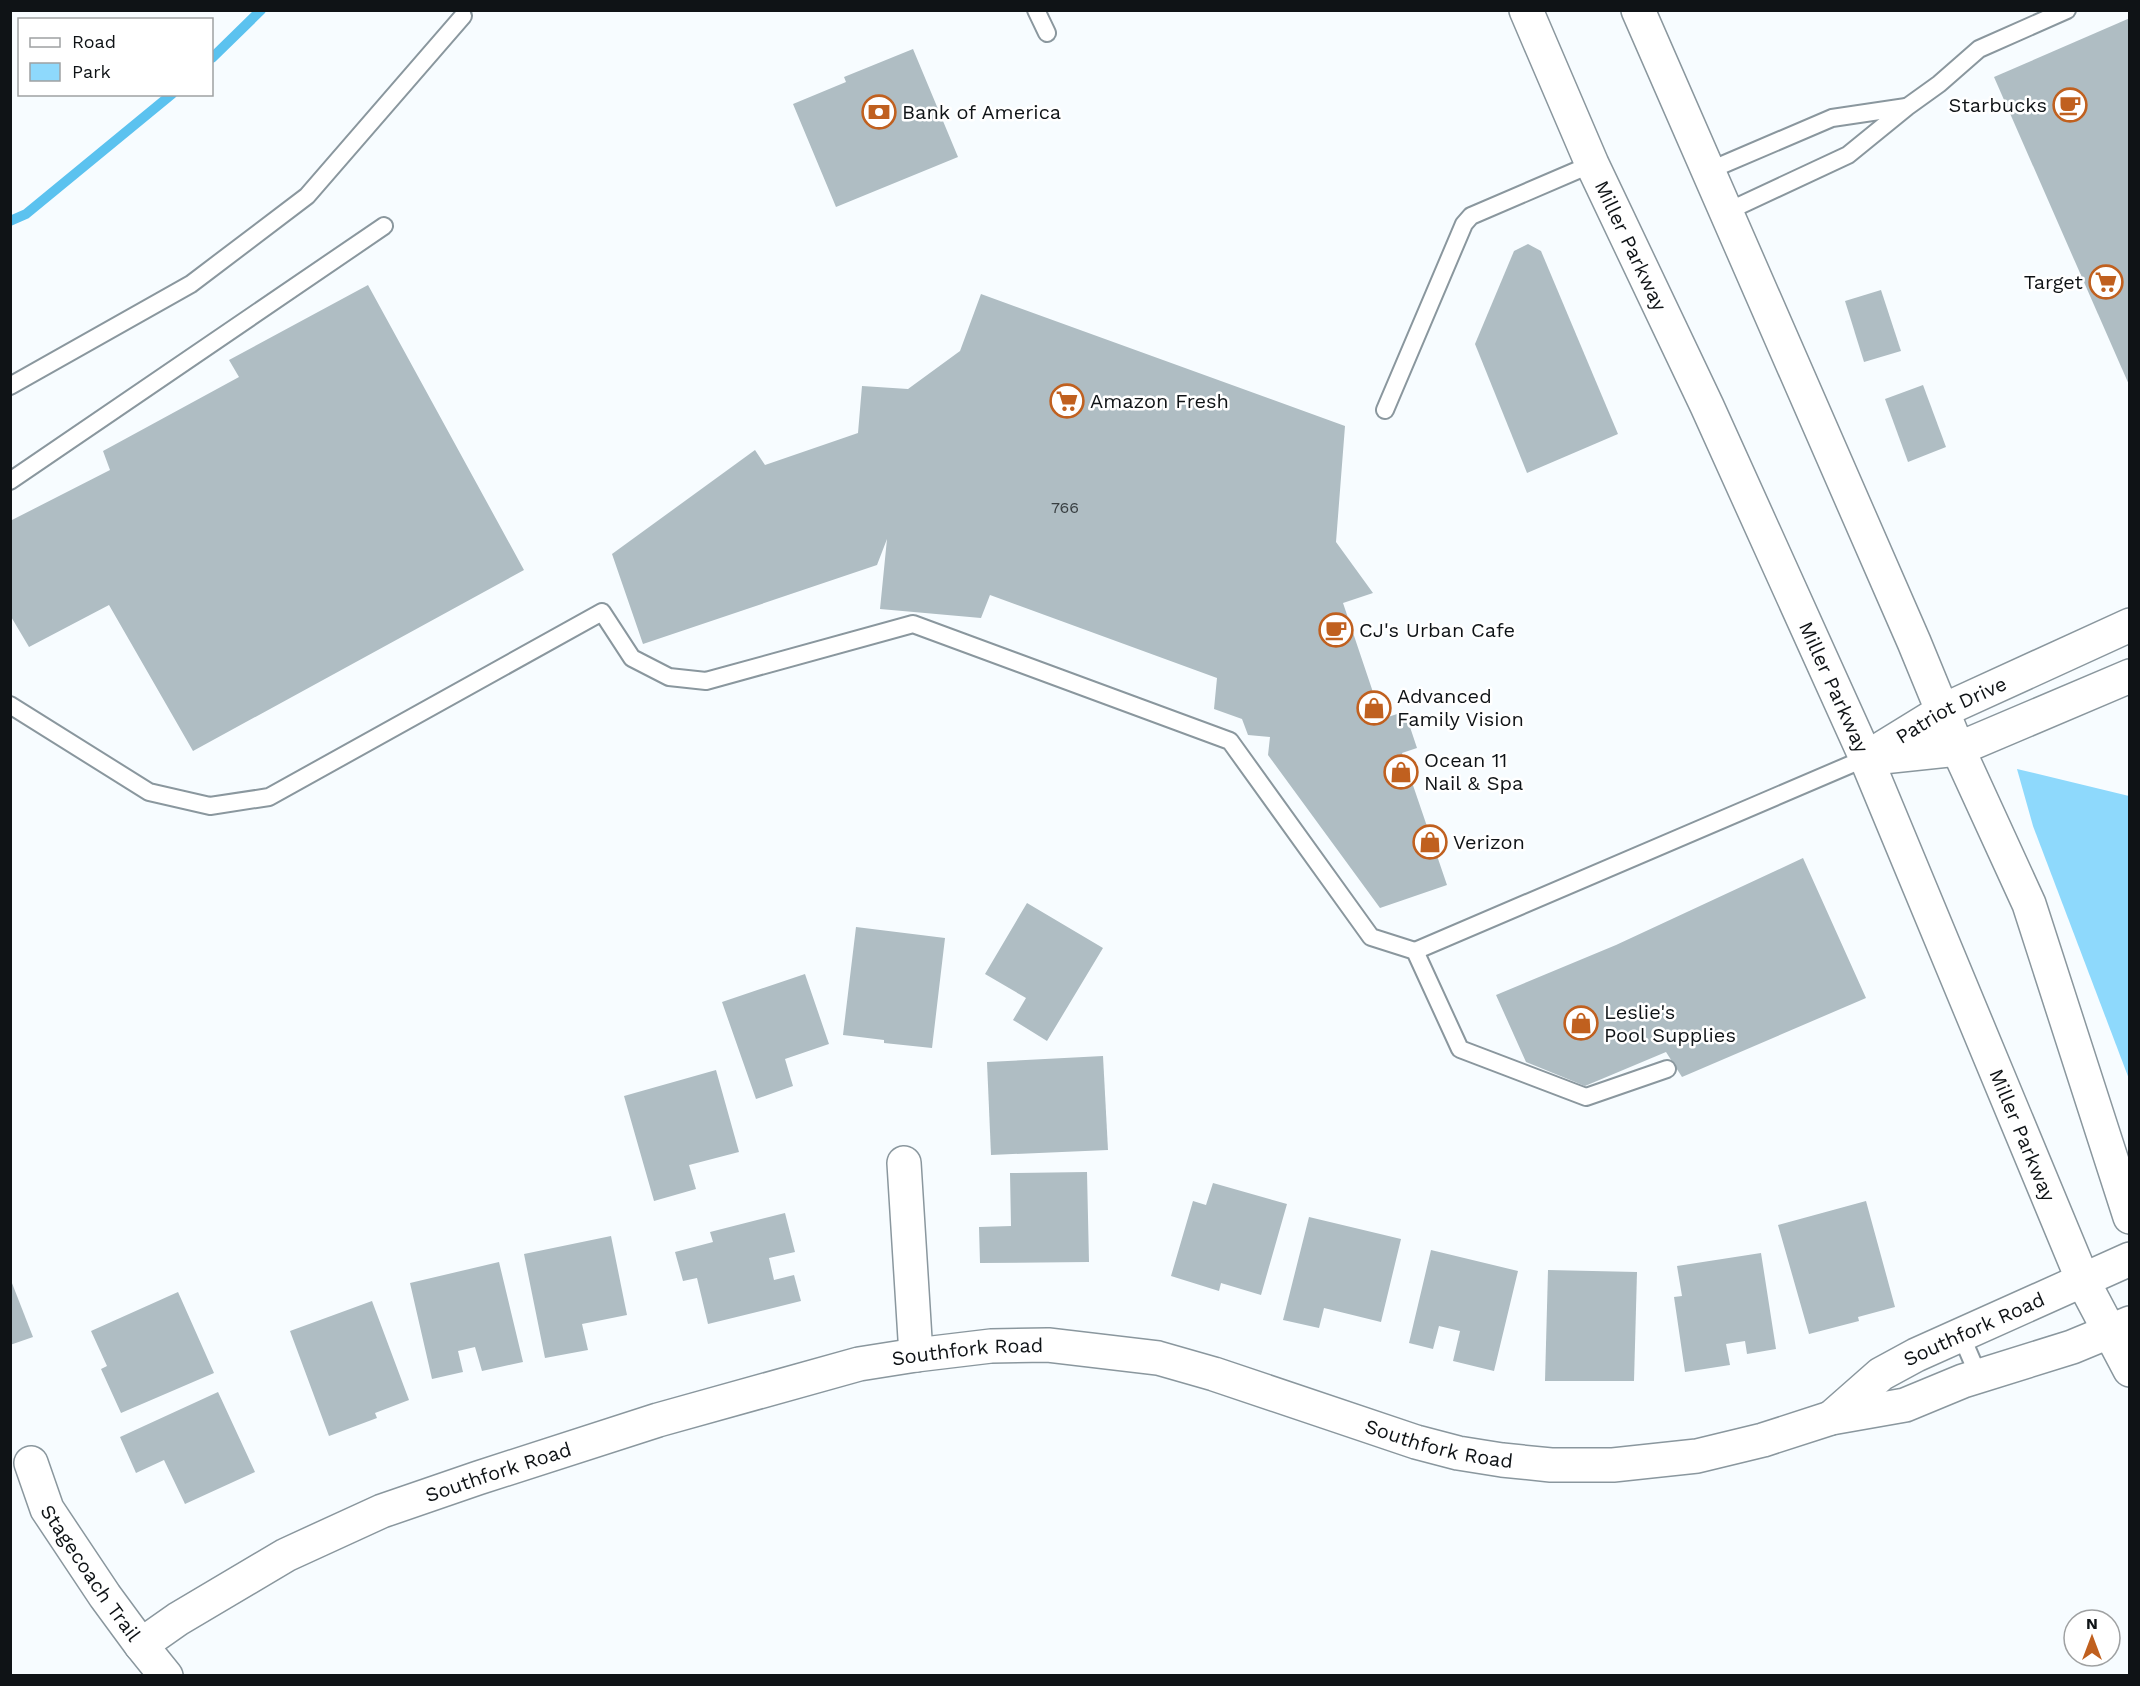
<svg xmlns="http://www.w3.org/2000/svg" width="2140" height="1686" viewBox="0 0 2140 1686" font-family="'Work Sans',sans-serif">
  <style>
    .green { fill: #8ed9fc }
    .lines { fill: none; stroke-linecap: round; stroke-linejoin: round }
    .stream { stroke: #5bc2ef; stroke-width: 10 }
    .building { fill: #afbdc3 }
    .lane-casing { stroke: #8a979e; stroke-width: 20 }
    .street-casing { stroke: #8a979e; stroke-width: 36 }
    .secondary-casing { stroke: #8a979e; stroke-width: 36 }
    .lane { stroke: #fff; stroke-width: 16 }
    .street { stroke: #fff; stroke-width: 33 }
    .secondary { stroke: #fff; stroke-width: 33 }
    .labels { text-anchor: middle; stroke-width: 5; stroke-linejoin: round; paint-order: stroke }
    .number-label { font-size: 16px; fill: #373e41 }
    .poi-label { font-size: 20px; fill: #0f1316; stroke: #fff; text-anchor: start }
    .street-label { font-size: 20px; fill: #0f1316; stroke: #fff }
  </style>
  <rect width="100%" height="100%" fill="#f7fcff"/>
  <path class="green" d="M2017 769 2129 796V1079L2033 826Z"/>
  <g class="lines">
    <g class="stream">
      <path d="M212 58 261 10"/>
      <path d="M10 221 26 214 172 94"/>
    </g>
  </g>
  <g class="building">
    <path d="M2130 18V387L1994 77Z"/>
    <path d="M913 49 958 157 836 207 793 104 846 82 844 77Z"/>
    <path d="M1528 244 1541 251 1618 434 1527 473 1475 344 1514 251Z"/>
    <path d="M368 285 524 570 193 751 109 605 29 647 10 615V521L110 470 103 451 239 377 229 360Z"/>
    <path d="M1881 290 1901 351 1864 362 1845 301Z"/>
    <path d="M981 294 1345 426 1336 542 1373 593 1343 603 1382 719 1400 713 1410 727 1417 748 1402 753 1447 885 1380 908 1268 755 1270 737 1248 735 1242 719 1214 709 1217 678 990 595 981 618 880 609 887 539 877 565 643 644 612 554 755 450 765 465 858 433 862 386 908 389 960 351Z"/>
    <path d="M1923 385 1946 447 1908 462 1885 399Z"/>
    <path d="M1803 858 1866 998 1682 1077 1666 1052 1585 1086 1526 1062 1496 995 1616 945Z"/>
    <path d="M1027 903 1103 948 1047 1041 1013 1020 1026 998 985 974Z"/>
    <path d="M856 927 945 938 932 1048 884 1043V1040L843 1035Z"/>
    <path d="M805 974 829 1044 785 1059 793 1086 756 1099 722 1002Z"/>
    <path d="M1103 1056 1108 1150 991 1155 987 1062Z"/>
    <path d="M716 1070 739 1152 689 1165 696 1189 654 1201 624 1096Z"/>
    <path d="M1087 1172 1089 1262 980 1263 979 1227 1011 1226 1010 1173Z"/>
    <path d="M1213 1183 1287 1204 1261 1295 1221 1283 1219 1291 1171 1276 1193 1201 1206 1205Z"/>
    <path d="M1866 1201 1895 1307 1858 1317 1859 1321 1809 1334 1778 1225Z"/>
    <path d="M785 1213 795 1252 769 1258 774 1280 794 1275 801 1301 708 1324 697 1278 683 1281 675 1252 713 1242 710 1232Z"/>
    <path d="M1309 1217 1401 1239 1381 1322 1324 1308 1319 1328 1283 1320Z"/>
    <path d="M611 1236 627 1315 582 1324 588 1350 545 1358 524 1254Z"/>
    <path d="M1431 1250 1518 1271 1494 1371 1453 1361 1460 1331 1439 1326 1433 1349 1409 1343Z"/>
    <path d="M1761 1253 1776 1349 1747 1354 1745 1341 1726 1344 1730 1365 1685 1372 1674 1297 1682 1296 1677 1266Z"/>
    <path d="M499 1262 523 1362 482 1371 475 1347 458 1351 463 1372 432 1379 410 1283Z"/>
    <path d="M1548 1270 1637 1272 1634 1381H1545Z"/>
    <path d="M10 1278 33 1337 10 1345Z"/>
    <path d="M178 1292 214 1373 121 1413 101 1369 107 1366 91 1331Z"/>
    <path d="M372 1301 409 1400 375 1413 377 1418 329 1436 290 1331Z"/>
    <path d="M218 1392 255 1472 185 1504 164 1460 136 1473 120 1437Z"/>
  </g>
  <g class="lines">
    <defs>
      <g id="lane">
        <path d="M1036 10 1047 33"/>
        <path d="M1708 171 1832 118 1906 107"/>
        <path d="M1726 212 1848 155 1907 107 1939 84 1979 49 2067 10"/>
        <path d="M10 386 191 284 307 196 463 16"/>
        <path d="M1385 410 1464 224 1471 216 1592 164"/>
        <path d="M10 481 384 226"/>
        <path d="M10 705 149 792 210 806 269 797 602 612 632 658 669 677 706 681 913 624 1230 741 1371 937 1415 951 1460 1049 1586 1097 1667 1069"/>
        <path d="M1415 951 1866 758"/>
        <path d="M1961 1335 1979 1377"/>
      </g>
      <g id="street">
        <path id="s1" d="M1866 758 1944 710 2130 625"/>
        <path d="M1873 758 1958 749 2130 676"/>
        <path d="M904 1163 916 1355"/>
        <path id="s2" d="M1831 1418 1881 1374 1916 1355 2130 1259"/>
        <path id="s3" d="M31 1463 47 1509 105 1596 141 1645 166 1676"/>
        <path id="s4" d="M141 1645 178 1619 286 1555 382 1511 478 1478 658 1420 859 1364 916 1355 991 1346 1048 1345 1158 1358 1214 1374 1416 1442 1458 1453 1502 1460 1551 1465H1613L1697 1456 1763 1440 1831 1418 1905 1405 1963 1381 2072 1347 2130 1323"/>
      </g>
      <g id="secondary">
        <path id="s5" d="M1526 10 1592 164 1707 406 1866 758 2084 1283 2130 1370"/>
        <path d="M1638 10 1914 642 1958 749 2029 904 2130 1217"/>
      </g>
    </defs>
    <use href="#lane" class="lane-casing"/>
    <use href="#street" class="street-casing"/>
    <use href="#secondary" class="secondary-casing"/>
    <use href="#lane" class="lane"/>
    <use href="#street" class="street"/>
    <use href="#secondary" class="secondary"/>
  </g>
  <defs>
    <symbol id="cafe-ring" viewBox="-11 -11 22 22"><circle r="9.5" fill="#fff" stroke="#c0601f" stroke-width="1.5"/><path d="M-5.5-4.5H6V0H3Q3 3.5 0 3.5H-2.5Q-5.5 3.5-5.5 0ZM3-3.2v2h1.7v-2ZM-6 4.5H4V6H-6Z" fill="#c0601f"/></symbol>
    <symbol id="bank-ring" viewBox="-11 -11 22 22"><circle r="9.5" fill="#fff" stroke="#c0601f" stroke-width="1.5"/><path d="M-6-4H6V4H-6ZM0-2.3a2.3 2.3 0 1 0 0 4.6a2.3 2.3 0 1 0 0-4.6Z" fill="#c0601f"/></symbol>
    <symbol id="supermarket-ring" viewBox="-11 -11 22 22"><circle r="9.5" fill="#fff" stroke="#c0601f" stroke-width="1.5"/><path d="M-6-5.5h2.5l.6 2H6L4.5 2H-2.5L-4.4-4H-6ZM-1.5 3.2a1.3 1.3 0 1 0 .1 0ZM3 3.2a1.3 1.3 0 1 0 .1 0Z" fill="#c0601f"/></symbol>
    <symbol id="shop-ring" viewBox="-11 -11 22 22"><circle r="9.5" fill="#fff" stroke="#c0601f" stroke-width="1.5"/><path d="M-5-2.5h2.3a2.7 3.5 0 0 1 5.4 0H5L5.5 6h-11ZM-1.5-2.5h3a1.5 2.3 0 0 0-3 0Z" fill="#c0601f"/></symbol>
  </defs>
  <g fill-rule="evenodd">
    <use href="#cafe-ring" x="2051" y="86" width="38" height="38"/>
    <use href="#bank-ring" x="860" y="93" width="38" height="38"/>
    <use href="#supermarket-ring" x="2087" y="263" width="38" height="38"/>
    <use href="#supermarket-ring" x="1048" y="382" width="38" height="38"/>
    <use href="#cafe-ring" x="1317" y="611" width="38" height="38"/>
    <use href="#shop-ring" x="1355" y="689" width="38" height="38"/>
    <use href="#shop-ring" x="1382" y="753" width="38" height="38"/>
    <use href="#shop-ring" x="1411" y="823" width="38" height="38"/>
    <use href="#shop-ring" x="1562" y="1004" width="38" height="38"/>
  </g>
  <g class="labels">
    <g class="number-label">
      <text x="1065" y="513">766</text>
    </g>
    <g class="poi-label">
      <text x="2047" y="112" text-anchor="end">Starbucks</text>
      <text x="902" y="119">Bank of America</text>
      <text x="2083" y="289" text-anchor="end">Target</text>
      <text x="1090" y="408">Amazon Fresh</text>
      <text x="1359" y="637">CJ's Urban Cafe</text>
      <text x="1397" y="703">Advanced<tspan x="1397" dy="23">Family Vision</tspan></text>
      <text x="1424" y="767">Ocean 11<tspan x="1424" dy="23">Nail &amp; Spa</tspan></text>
      <text x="1453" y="849">Verizon</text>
      <text x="1604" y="1019">Leslie's<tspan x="1604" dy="23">Pool Supplies</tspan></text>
    </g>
    <g class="street-label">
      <text dy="7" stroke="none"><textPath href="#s5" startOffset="258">Miller Parkway</textPath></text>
      <text dy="7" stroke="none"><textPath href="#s5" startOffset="744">Miller Parkway</textPath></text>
      <text dy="7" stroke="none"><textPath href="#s1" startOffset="98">Patriot Drive</textPath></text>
      <text dy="7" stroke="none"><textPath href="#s5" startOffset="1230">Miller Parkway</textPath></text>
      <text dy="7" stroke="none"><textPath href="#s2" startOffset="170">Southfork Road</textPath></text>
      <text dy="7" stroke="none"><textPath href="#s4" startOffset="885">Southfork Road</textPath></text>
      <text dy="7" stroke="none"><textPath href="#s4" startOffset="1371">Southfork Road</textPath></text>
      <text dy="7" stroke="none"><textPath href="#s4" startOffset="399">Southfork Road</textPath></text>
      <text dy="7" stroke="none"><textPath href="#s3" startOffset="126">Stagecoach Trail</textPath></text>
    </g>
  </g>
  <rect width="2140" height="1686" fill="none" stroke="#0f1316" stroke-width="24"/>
  <rect x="18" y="18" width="195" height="78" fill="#ffffff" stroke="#9fa1a2" stroke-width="1.5"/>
  <rect x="30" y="38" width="30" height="9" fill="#ffffff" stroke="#9fa1a2" stroke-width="1.5"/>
  <text x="72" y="48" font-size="18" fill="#0f1316">Road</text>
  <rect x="30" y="63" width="30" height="18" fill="#8ed9fc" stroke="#9fa1a2" stroke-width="1.5"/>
  <text x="72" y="78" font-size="18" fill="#0f1316">Park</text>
  <g transform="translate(2092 1638)"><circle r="28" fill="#ffffff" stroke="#9fa1a2" stroke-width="1.5"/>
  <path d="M0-4.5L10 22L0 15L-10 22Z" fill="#c0601f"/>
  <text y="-9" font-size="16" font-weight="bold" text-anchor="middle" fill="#0f1316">N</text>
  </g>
</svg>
